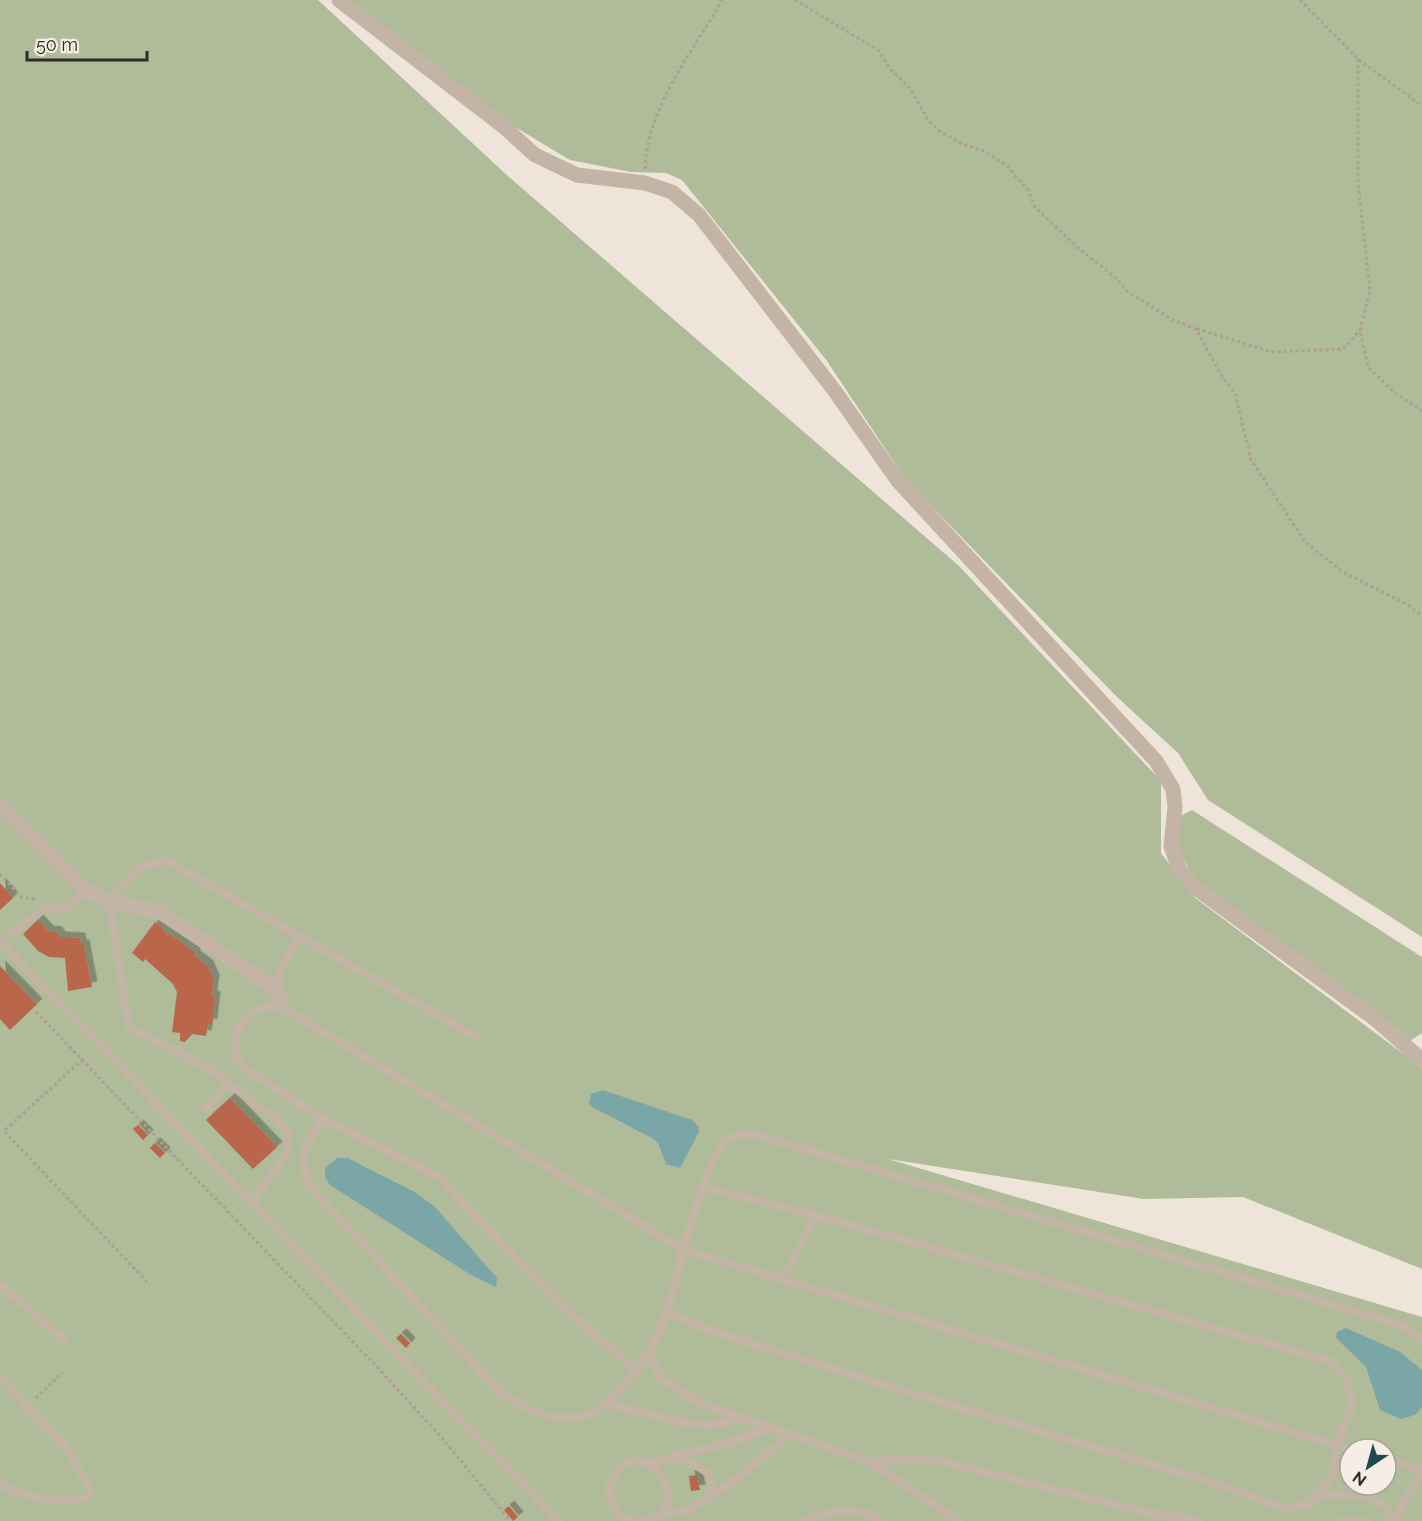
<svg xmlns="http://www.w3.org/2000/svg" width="1422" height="1521" viewBox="0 0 1422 1521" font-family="Raleway,sans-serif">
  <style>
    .green { fill: #b0bb9a; fill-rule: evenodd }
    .water { fill: #7ba6a8 }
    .building { fill: #b9664b; filter: url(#shadow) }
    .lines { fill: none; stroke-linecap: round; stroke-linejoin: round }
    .path { stroke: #b09e91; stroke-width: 3; stroke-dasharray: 3 3; stroke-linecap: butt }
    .service { stroke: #c4b4a6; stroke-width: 8 }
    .minor { stroke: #c4b4a6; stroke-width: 15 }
  </style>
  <defs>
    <filter id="shadow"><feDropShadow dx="5.5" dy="-5.5" stdDeviation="0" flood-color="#0004"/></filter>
  </defs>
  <rect width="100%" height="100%" fill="#eee4d9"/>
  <g class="green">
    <path d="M0 0H318L509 177 959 566 1161 781V853L1194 897 1422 1068V1269L1243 1197 1144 1199 888 1159 1422 1317V1521H0ZM1350 1449H1386V1485H1350Z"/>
    <path d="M349 0H1422V937L1208 800 1178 753 1117 697 906 480 827 361 682 180 666 173 631 172 570 160 515 127Z"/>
    <path d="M1192 810 1422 957V1033L1410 1041 1197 882 1176 848 1181 816Z"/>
  </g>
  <g class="water">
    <path d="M603 1090 692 1120 698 1126 699 1132 680 1168 666 1164 658 1143 652 1138 592 1107 589 1103 591 1094Z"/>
    <path d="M337 1158H348L365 1167 413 1191 434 1206 497 1278 496 1287 471 1275 330 1185 325 1177V1168Z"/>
    <path d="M1346 1328 1400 1352 1422 1370V1407L1415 1415 1401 1419 1380 1410 1366 1367 1336 1338 1337 1332Z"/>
  </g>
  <g class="building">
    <path d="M0 883 13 898 0 910Z"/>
    <path d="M38 920 48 931 57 932 60 937 80 938 81 945H84L92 987 68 991 65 958 49 957 38 951 23 934Z"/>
    <path d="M155 922 164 929 163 931 168 935 169 933 196 953 194 955 208 966 214 980 212 996 215 997 212 1025 208 1024 206 1036 192 1034 185 1042 180 1041V1033L172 1032 177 992 173 984 145 959 143 962 132 953Z"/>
    <path d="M0 966 37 1004 10 1030 0 1019Z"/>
    <path d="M230 1098 277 1147 253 1169 206 1120Z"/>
    <path d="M138 1125 148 1135 143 1140 133 1129Z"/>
    <path d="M155 1143 165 1153 160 1158 150 1148Z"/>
    <path d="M401 1334 410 1343 406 1348 396 1338Z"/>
    <path d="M697 1475 700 1490 691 1491 689 1476Z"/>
    <path d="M509 1506 518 1517 513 1521 504 1510Z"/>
  </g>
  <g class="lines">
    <g class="path">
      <path d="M795 0 878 50 891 70 910 88 928 120 941 132 962 144 984 151 1006 165 1028 190 1035 207 1077 247 1117 279 1127 291 1171 319 1196 329 1223 378 1235 393 1251 460 1306 543 1343 572 1407 604 1422 616"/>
      <path d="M1300 0 1358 59 1422 106"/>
      <path d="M1358 59V182L1370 290 1360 330 1368 367 1395 393 1422 411"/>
      <path d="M645 169C647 107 693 52 722 0"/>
      <path d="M1197 329 1272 352 1343 349 1360 330"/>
      <path d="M0 874 21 897 35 899"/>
      <path d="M36 1012 378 1368 442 1438 510 1521"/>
      <path d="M83 1059 4 1131 150 1285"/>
      <path d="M36 1398 63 1372"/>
    </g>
    <g class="service">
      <path d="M12 933 44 908 66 910 86 890"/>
      <path d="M0 941 558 1521"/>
      <path d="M276 989 280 971 299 936"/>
      <path d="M229 1084 213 1071 129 1027 109 901 141 867 167 861 478 1038"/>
      <path d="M206 1108 229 1084 276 1119 289 1134 287 1153 251 1203"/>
      <path d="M323 1119C306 1146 298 1152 308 1184L501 1394 531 1410 553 1418H574L594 1413 616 1394 649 1354"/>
      <path d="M778 1278 794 1259 815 1215"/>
      <path d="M0 1285 64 1340"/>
      <path d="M666 1312 707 1329 881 1384 1214 1483 1281 1507 1308 1505 1331 1479 1337 1445 1352 1406 1347 1379 1333 1362 815 1215 703 1187"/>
      <path d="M636 1371 556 1300 439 1177 323 1119 243 1067C219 1042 250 999 282 1007L684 1250 1350 1449"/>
      <path d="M0 1378 66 1446 90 1490 89 1496C57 1506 29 1499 0 1484"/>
      <path d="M605 1403 689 1424 714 1425 742 1418"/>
      <path d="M673 1456 729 1443 769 1428"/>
      <path d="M1386 1459 1422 1469"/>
      <path d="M870 1462 908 1459 938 1461 1144 1512 1198 1521"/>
      <path d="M648 1464C675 1455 686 1457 709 1474L712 1485 708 1498 687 1511 658 1515"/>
      <path d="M1316 1495H1365L1386 1507 1391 1521"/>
      <path d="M709 1498 746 1472 788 1435"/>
      <path d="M634 1521C616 1518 609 1503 609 1487 634 1417 707 1510 643 1521"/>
      <path d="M805 1521C831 1509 858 1504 882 1521"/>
      <path d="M959 1521 870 1462 700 1403 661 1379 649 1354C655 1340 662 1325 667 1311 678 1276 703 1155 730 1138 739 1132 748 1134 757 1135L1401 1325 1422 1339"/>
      <path d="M1340 1521H1368"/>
      <path d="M1394 1521 1422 1470"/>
    </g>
    <g class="minor">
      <path d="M339 0 503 126 535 155 577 175 645 183 672 192 699 215 834 390 898 481 1156 761 1173 789 1175 807 1171 846 1179 869 1197 889 1375 1019 1422 1060"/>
      <path d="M0 805 86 890 109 901 160 912 276 989 282 1007"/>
    </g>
  </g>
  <g transform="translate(1368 1467) rotate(216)"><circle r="28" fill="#f6eee4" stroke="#a7a098" stroke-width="1.5"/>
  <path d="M0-4.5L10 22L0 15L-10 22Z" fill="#204b4e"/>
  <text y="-9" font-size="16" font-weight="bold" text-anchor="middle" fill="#312a26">N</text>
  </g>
  <path d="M27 51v9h120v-9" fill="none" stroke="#312a26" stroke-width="3"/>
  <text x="36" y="51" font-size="18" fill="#312a26" stroke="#f6eee4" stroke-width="4.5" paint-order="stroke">50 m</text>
</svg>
